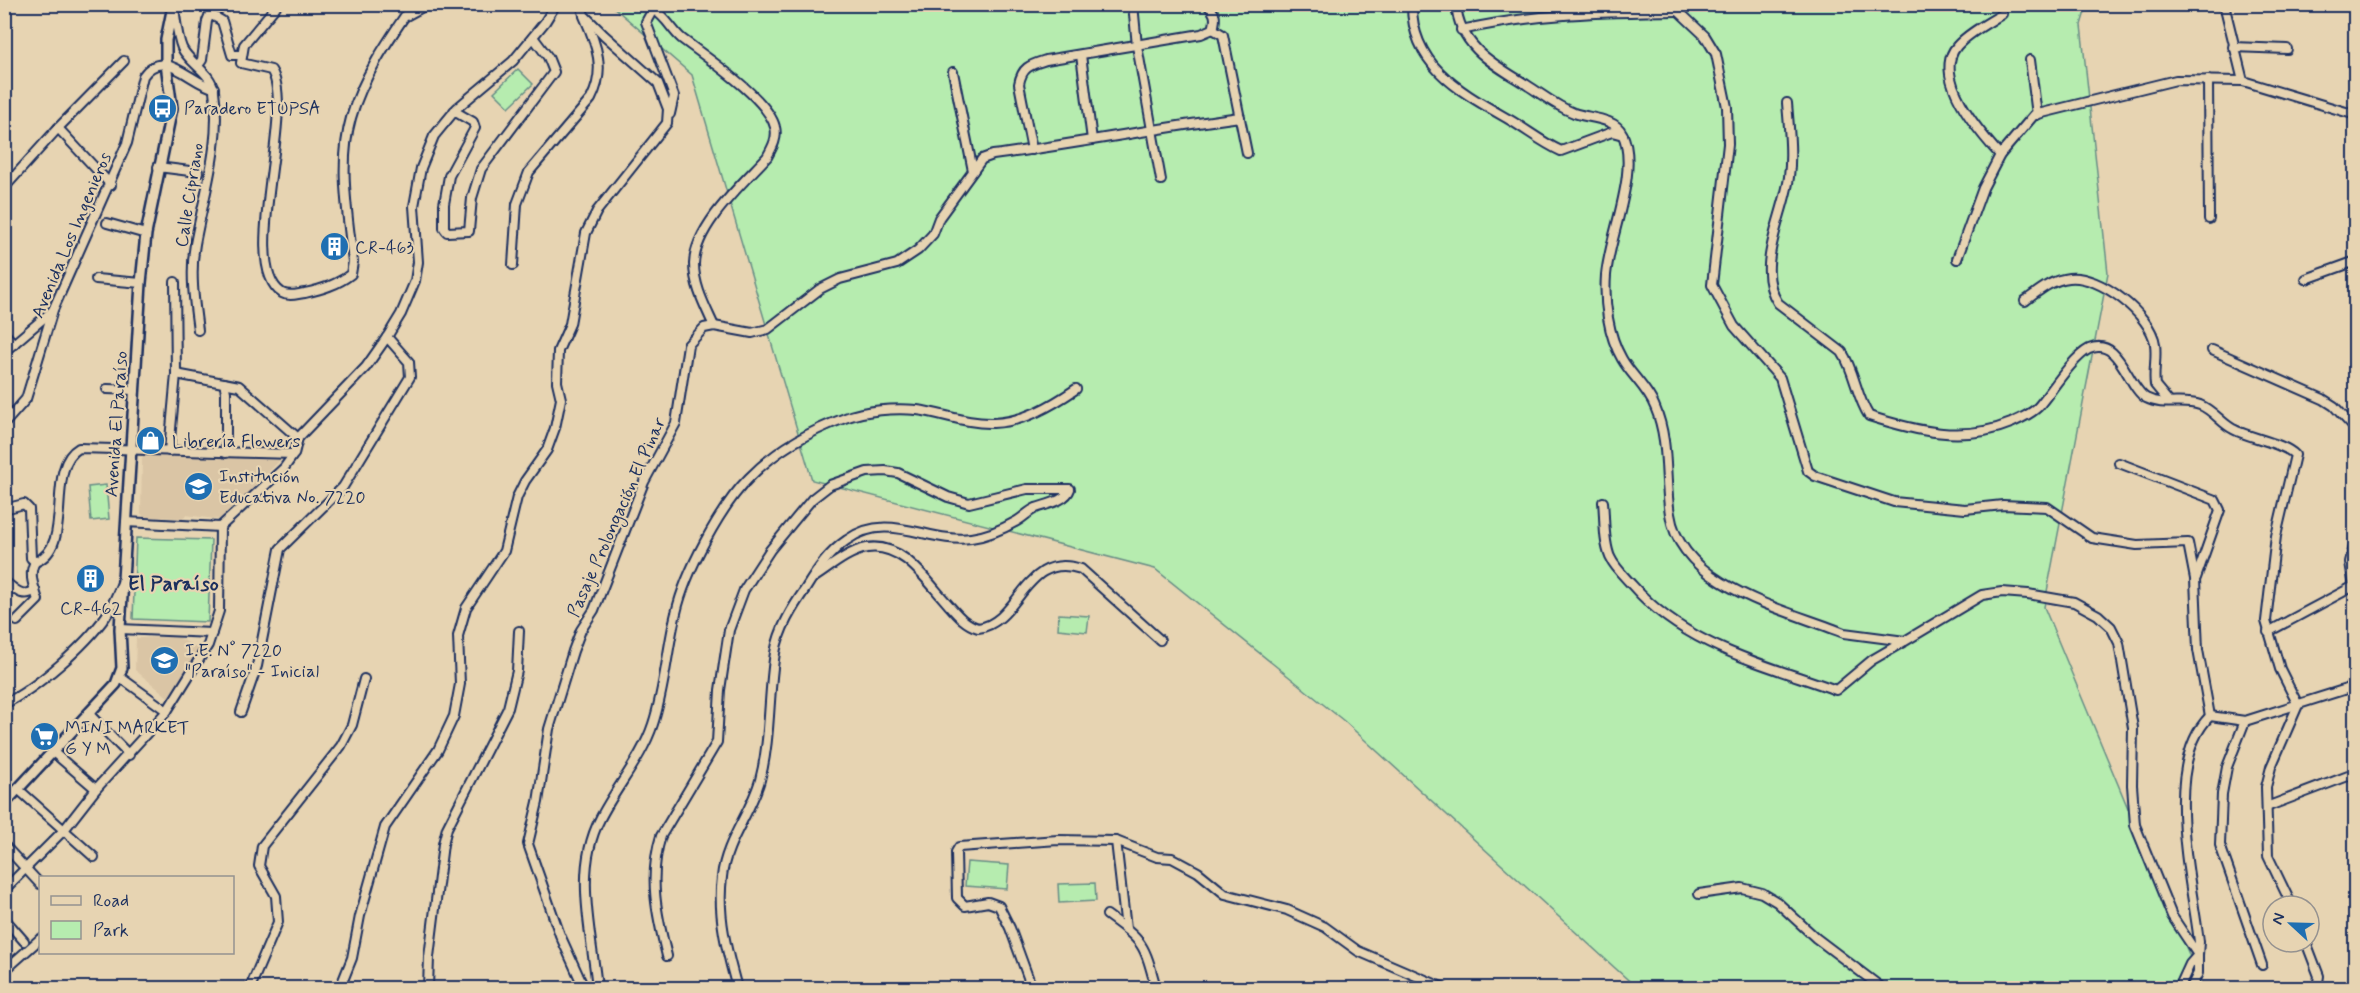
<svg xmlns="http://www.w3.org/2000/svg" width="2360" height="993" viewBox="0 0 2360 993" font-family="Mynerve,sans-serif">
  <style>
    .built { fill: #dac5a5 }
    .green { fill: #b6ecaf; stroke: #688e86; stroke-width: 1.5 }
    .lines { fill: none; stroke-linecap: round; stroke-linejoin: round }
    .minor-casing { stroke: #1b2f5e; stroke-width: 12 }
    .tertiary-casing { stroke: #1b2f5e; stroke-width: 14 }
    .minor { stroke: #e7d4b2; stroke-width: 8 }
    .tertiary { stroke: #e7d4b2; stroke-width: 9 }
    .labels { text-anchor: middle; stroke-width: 4.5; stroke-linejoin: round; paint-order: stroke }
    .poi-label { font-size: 18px; fill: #1b2f5e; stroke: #e7d4b2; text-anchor: start }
    .street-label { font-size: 18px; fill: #1b2f5e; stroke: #e7d4b2 }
    .quarter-label { font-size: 21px; font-weight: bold; fill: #1b2f5e; stroke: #e7d4b2 }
  </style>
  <rect width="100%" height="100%" fill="#e7d4b2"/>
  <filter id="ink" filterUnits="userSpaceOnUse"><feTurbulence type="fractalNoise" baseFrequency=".0167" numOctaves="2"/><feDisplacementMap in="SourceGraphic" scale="12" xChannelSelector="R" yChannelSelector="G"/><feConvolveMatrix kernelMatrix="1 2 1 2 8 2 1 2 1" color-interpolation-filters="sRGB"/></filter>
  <g filter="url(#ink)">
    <g class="built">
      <path d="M146 452 284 456 222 520 186 515 184 518 144 517 141 513 142 458Z"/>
      <path d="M178 637 200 650 168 697 135 670 136 638Z"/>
    </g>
    <g class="green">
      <path d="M611 5H2087L2081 25 2108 273 2044 607 2203 988H1637L1344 721 1155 569 812 480 692 75Z"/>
      <path d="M518 69 533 84 509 107 494 92Z"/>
      <path d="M106 485 109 519 91 521 88 487Z"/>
      <path d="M136 538 211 540 208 622 133 619Z"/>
      <path d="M1059 614 1089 616 1087 632 1058 629Z"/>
      <path d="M967 862 1009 865 1007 889 965 886Z"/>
      <path d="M1095 883 1096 901 1059 903 1058 884Z"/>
    </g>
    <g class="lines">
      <defs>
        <g id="minor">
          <path d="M278 4 244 45 241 63 271 70C297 109 238 265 282 293 289 297 297 294 305 293 322 289 337 285 351 274L353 262C348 216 338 164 351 118 362 78 389 39 413 4"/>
          <path d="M1133 4 1137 46 1161 180"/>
          <path d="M1412 4C1411 67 1463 93 1510 120 1527 130 1543 143 1561 151L1612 132 1623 135"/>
          <path d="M1456 4C1459 47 1495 65 1527 85 1543 95 1556 106 1574 113 1588 118 1615 118 1622 133 1640 170 1610 233 1606 275 1604 302 1608 335 1622 359 1631 375 1648 389 1655 407 1670 442 1664 478 1670 514 1681 587 1785 609 1844 633L1905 641 1982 595 2002 592 2028 594 2074 602 2098 615 2111 627 2119 643 2133 728 2132 785 2135 825 2172 916 2198 955V973L2191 988"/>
          <path d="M1671 4 1705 36 1716 54 1727 107 1728 144 1712 285 1734 326 1780 378 1808 471 1815 476 1894 502 1965 509 2003 505 2047 507 2092 538 2137 545 2188 543 2195 579 2198 650 2210 716"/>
          <path d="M2224 4 2243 81"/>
          <path d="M174 8C176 20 177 36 182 48 190 64 211 72 214 91 222 142 204 194 195 244 190 273 194 301 198 330"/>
          <path d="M210 14 222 21 232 55H241"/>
          <path d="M406 16 428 4"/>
          <path d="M1213 29 1223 35 1247 153"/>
          <path d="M1461 30C1537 13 1603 12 1680 11"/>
          <path d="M2233 47 2287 49"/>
          <path d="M1081 55 1092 140"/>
          <path d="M2030 60 2037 115"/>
          <path d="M199 64 202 60 207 21 214 4"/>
          <path d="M953 72 973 171"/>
          <path d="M2208 80 2209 219"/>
          <path d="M1787 103C1789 128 1792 153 1789 177 1784 216 1754 267 1778 303L1842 352C1855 372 1856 396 1869 416 1916 431 1963 443 2011 423 2020 419 2031 414 2038 407 2051 392 2072 358 2089 349 2120 336 2127 387 2146 398 2163 407 2183 399 2200 405 2213 410 2221 423 2233 429 2249 438 2284 443 2295 455L2276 536 2266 621 2280 669 2298 705 2271 767 2266 787 2268 856 2292 906"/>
          <path d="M454 111 473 122 475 128 449 176 444 204V228L447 232 469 231 472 198 481 169 554 72 548 57 533 37"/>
          <path d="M670 114 674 96 646 22 651 13 655 11C665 16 672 30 681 38 704 56 768 98 775 127 778 138 772 148 767 157 742 184 695 226 694 264 694 286 705 306 714 326"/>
          <path d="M58 128 111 185"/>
          <path d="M1032 150 1019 84C1022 67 1030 65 1046 60L1201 34 1213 29C1217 17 1215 13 1207 4"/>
          <path d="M2000 155C1980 133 1931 76 1957 46 1968 33 1988 23 2002 14"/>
          <path d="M158 167 198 172"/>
          <path d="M4 188 58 128 124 61"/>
          <path d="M107 223 146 234"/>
          <path d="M1957 259 1983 188 2000 155 2034 115 2176 80 2243 81 2356 115"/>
          <path d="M513 265 517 204 529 172 591 99C606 70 597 45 584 16"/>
          <path d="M96 279 141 283"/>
          <path d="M2306 279 2356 261"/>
          <path d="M2025 301C2039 291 2051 280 2069 278 2099 274 2151 315 2155 344 2157 358 2153 372 2155 385L2169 402"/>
          <path d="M4 333 14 344"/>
          <path d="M2212 350 2323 399 2334 406 2356 430"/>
          <path d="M4 352 51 312"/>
          <path d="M176 374 239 386 298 438"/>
          <path d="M224 383 226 392V453"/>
          <path d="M107 389 135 390"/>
          <path d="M4 424 26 399 53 310 127 143 143 76C164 46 191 84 214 88"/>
          <path d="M169 451 176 374 175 282"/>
          <path d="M2119 463 2215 500 2220 510 2196 578"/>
          <path d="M1603 502C1605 519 1603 540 1610 557 1615 568 1625 577 1633 586 1685 646 1764 664 1836 690L1872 660 1903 642"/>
          <path d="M4 509 24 504 29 509 31 558 35 562C76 547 44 468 79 448L294 454"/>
          <path d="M126 522 220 527"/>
          <path d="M815 577C830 567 849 551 867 548 902 542 926 580 947 603 956 613 964 624 978 628 1020 623 1025 550 1081 569L1160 640"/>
          <path d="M4 581C15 589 22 599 35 590"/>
          <path d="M2354 587 2350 562 2356 538"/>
          <path d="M17 621 38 600C34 587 28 574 35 562"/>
          <path d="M120 629 212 633"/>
          <path d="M2268 632 2356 585"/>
          <path d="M120 677 167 711"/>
          <path d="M4 704C37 688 85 646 106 616 112 607 117 594 122 583"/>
          <path d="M241 712 257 666 280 549 343 487 410 377 409 362 387 337"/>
          <path d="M88 713 129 755"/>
          <path d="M2210 716 2245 721 2356 686"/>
          <path d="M2245 721 2227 767 2222 794 2220 845 2262 965"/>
          <path d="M53 752 96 789"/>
          <path d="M18 789 94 857"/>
          <path d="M2269 806 2356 773"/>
          <path d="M1116 841 1126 929"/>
          <path d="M4 845 40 884"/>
          <path d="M4 890 64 830 96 789 167 711 208 645 219 611 220 527 284 468 294 454 298 438 366 367 387 337 401 314 415 281 418 262 414 206 421 168 434 136 457 108 513 61 545 22 556 4"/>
          <path d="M1699 894 1742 888 1762 893 1777 902 1816 938 1882 988"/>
          <path d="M1107 915C1144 942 1144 943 1156 988"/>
          <path d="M4 918 24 941"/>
          <path d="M2306 942 2319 976 2317 988"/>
          <path d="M667 956C657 916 648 877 661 836L717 742 720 690 729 630 744 590 770 550 812 499 830 485 867 472 885 471 898 473 948 497 969 503 1027 489H1070C1066 501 1047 504 1036 508 1029 511 1024 517 1017 521 1003 529 987 536 971 538 929 544 888 510 847 540 829 552 817 570 806 588 792 608 779 629 775 653 768 695 771 738 760 780 751 813 725 842 722 877 717 915 727 952 737 988"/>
          <path d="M4 971 40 939"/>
          <path d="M250 988 278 922 276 896 259 866 262 846 341 746 352 725 364 679"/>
          <path d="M340 988 352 958 360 916 385 827 438 750 454 716 460 684 458 636 466 608 504 551 517 497 525 481 547 450 555 428 561 399 557 382 558 351 570 324 586 233 597 211 667 123 668 109 658 83 604 35 584 15 581 4"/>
          <path d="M428 988 429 957 443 844 447 828 508 708 517 671 519 631"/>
          <path d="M584 988 560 935 528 844 538 802 549 729 573 651 581 630 594 610 644 482 676 423 688 345 704 328 714 326 752 333 768 329 820 289 840 279 897 264 918 250 933 234 939 218 982 159 993 155C1076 144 1157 128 1240 117"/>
          <path d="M597 988C592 934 573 871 600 819 616 787 642 758 653 724 665 688 667 649 676 613 685 573 720 507 749 478 775 451 810 431 845 418 866 410 894 408 917 410 942 413 967 424 993 423 1024 422 1051 406 1076 389"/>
          <path d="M1032 988 1010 928 999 906 988 902 965 906 957 898 956 852 959 847 1058 840 1116 841 1157 857 1172 858 1198 872 1225 894 1287 910 1325 927 1358 951 1444 988"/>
          <path d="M2179 988 2190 964 2198 955 2199 942C2192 881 2161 765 2210 716"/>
        </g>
        <path id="tertiary" d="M4 804 116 684 122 668 120 629 141 283 146 234 172 108 166 64V40L173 6"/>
      </defs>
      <use href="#minor" class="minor-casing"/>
      <use href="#tertiary" class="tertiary-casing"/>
      <use href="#minor" class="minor"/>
      <use href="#tertiary" class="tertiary"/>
    </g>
  </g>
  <defs>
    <symbol id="bus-disc" viewBox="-11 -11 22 22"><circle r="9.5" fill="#1f6fb2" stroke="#e7d4b2"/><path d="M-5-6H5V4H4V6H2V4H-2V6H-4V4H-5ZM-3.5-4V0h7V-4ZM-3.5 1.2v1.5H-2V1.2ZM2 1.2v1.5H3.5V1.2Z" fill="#fff"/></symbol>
    <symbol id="building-disc" viewBox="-11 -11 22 22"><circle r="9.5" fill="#1f6fb2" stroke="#e7d4b2"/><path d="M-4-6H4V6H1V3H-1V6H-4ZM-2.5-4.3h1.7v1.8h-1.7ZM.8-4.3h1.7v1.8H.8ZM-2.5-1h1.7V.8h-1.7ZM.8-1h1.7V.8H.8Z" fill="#fff"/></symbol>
    <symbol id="shop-disc" viewBox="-11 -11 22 22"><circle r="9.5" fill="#1f6fb2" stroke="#e7d4b2"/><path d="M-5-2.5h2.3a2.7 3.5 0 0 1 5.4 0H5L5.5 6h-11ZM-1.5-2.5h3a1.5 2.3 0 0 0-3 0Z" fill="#fff"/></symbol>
    <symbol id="school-disc" viewBox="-11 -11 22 22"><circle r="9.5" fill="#1f6fb2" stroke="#e7d4b2"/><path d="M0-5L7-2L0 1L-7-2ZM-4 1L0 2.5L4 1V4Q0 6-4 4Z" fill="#fff"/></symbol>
    <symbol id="supermarket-disc" viewBox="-11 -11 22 22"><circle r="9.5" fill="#1f6fb2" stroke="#e7d4b2"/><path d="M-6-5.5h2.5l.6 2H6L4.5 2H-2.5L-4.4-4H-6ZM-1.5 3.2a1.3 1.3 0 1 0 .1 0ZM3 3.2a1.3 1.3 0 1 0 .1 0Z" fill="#fff"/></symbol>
  </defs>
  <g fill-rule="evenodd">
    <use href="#bus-disc" x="146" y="92" width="33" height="33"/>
    <use href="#building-disc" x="318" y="230" width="33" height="33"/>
    <use href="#shop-disc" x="134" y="424" width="33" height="33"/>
    <use href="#school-disc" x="182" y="470" width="33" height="33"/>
    <use href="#building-disc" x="74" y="562" width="33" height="33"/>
    <use href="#school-disc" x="148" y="644" width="33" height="33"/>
    <use href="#supermarket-disc" x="28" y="720" width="33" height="33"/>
  </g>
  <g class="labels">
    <g class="poi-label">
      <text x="184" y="114">Paradero ETUPSA</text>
      <text x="355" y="253">CR-463</text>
      <text x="172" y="447">Librería Flowers</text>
      <text x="219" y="482">Institución<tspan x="219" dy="21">Educativa No. 7220</tspan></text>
      <text x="91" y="614" text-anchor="middle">CR-462</text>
      <text x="185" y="656">I.E. N° 7220<tspan x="185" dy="21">"Paraíso" - Inicial</tspan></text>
      <text x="65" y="733">MINI MARKET<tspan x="65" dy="21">G Y M</tspan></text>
    </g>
    <g class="street-label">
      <text transform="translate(189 195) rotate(-81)" y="6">Calle Cipriano</text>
      <text transform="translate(71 235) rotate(-67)" y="6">Avenida Los Ingenieros</text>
      <text transform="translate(116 424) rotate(-86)" y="6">Avenida El Paraíso</text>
      <text transform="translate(616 517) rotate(-66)" y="6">Pasaje Prolongación El Pinar</text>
    </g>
    <g class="quarter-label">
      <text x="173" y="590">El Paraíso</text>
    </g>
  </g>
  <rect width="2360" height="993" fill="none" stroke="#e7d4b2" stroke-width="24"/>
  <rect x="12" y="12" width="2336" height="969" fill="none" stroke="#1b2f5e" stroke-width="2" filter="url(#ink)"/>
  <rect x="39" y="876" width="195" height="78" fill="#e7d4b2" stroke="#959290" stroke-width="1.5"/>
  <rect x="51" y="896" width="30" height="9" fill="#e7d4b2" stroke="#959290" stroke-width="1.5"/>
  <text x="93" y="906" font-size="18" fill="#1b2f5e">Road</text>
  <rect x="51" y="921" width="30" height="18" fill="#b6ecaf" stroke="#959290" stroke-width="1.5"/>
  <text x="93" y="936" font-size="18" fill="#1b2f5e">Park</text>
  <g transform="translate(2291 924) rotate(292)"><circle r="28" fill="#e7d4b2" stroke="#959290" stroke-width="1.5"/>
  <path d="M0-4.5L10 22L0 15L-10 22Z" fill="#1f6fb2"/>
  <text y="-9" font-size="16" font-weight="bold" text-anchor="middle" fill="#1b2f5e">N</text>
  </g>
</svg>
